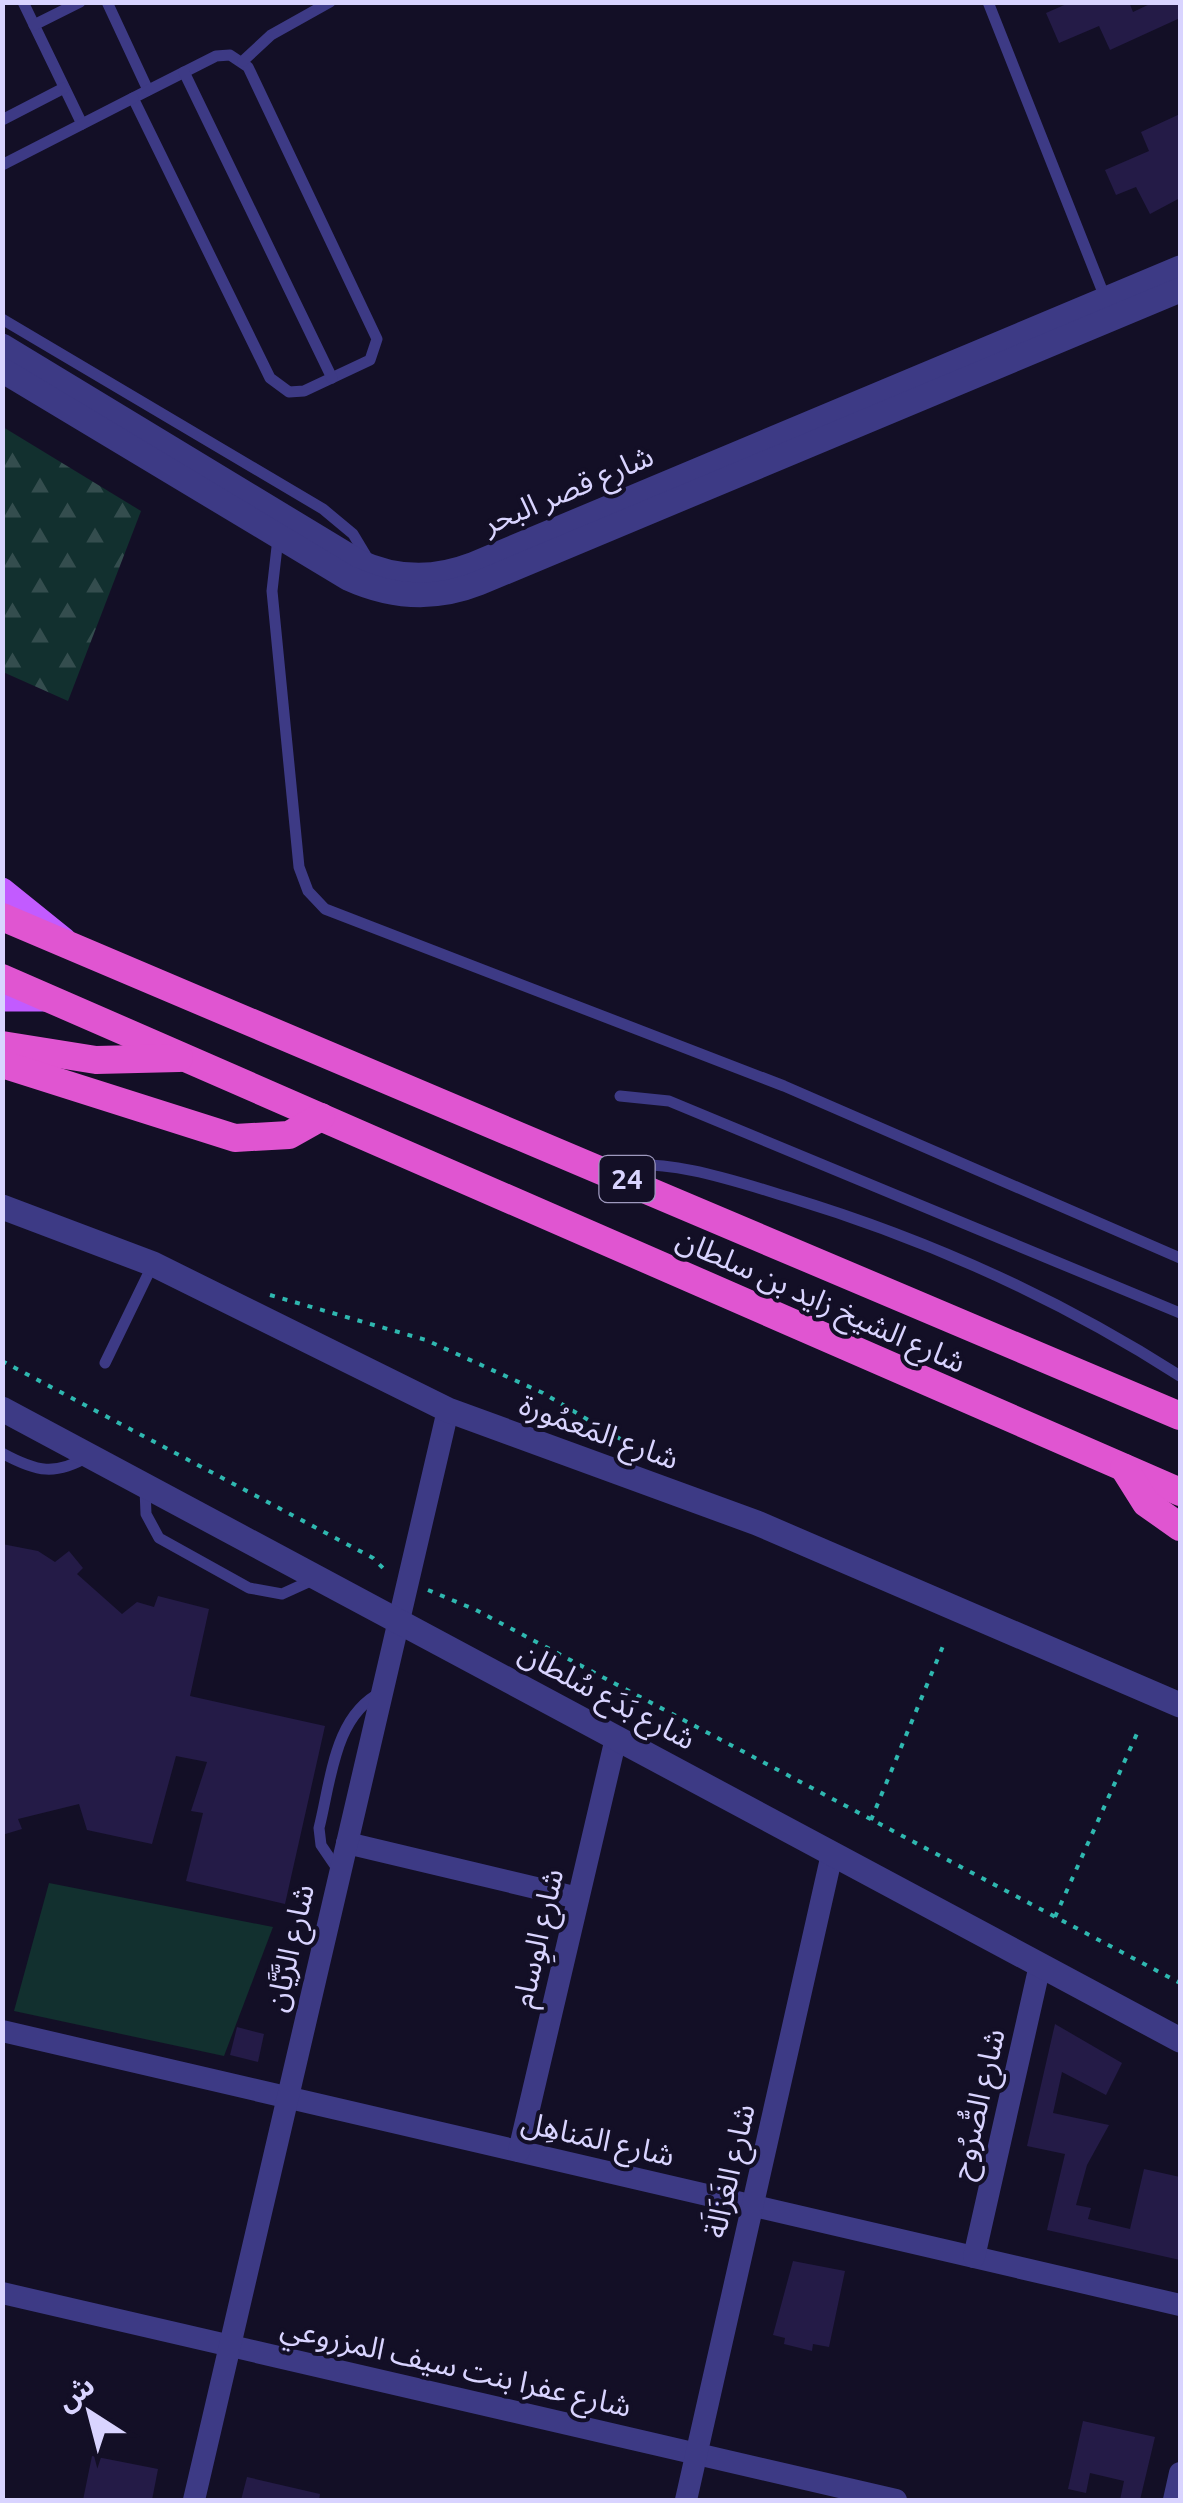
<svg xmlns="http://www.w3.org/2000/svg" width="1183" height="2503" viewBox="0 0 1183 2503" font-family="Ubuntu,'Noto Sans Arabic',sans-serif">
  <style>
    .forest { fill: url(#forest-firs) }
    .garden { fill: #12302f }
    .building { fill: #241b47 }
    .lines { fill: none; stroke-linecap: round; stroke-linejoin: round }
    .path { stroke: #2fb8b0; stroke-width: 4; stroke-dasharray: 5 8; stroke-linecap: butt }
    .service { stroke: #3d3a85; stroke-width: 11 }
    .minor { stroke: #3d3a85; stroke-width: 22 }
    .tertiary { stroke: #3d3a85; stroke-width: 25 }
    .primary { stroke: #c25bff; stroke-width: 25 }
    .trunk { stroke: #e055d1; stroke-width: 28 }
    .labels { text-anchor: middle; stroke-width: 8; stroke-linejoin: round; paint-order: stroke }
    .shield { fill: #130f26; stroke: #9e99be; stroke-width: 2.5 }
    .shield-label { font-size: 28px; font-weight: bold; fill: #d9d4ff }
    .street-label { font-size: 30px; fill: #d9d4ff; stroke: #130f26 }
  </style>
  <defs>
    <pattern id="forest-firs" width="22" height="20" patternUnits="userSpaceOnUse" patternTransform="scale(2.5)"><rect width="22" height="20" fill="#12302f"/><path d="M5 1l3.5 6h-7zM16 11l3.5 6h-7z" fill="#344d4e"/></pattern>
  </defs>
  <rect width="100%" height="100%" fill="#130f26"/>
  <path class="forest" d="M3 427 141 511 68 701 3 672Z"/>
  <path class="garden" d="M49 1883 273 1927 224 2056 14 2011Z"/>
  <g class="building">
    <path d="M1071 2H1129L1133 12 1154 2H1180V18L1110 50 1099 26 1059 43 1046 13Z"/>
    <path d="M1180 114V198L1150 214 1136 187 1116 195 1105 170 1149 151 1141 132Z"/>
    <path d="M2 1544 38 1551 55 1562 69 1551 83 1568 77 1574 122 1614 137 1602 154 1607 158 1596 209 1609 190 1696 325 1726 285 1904 186 1881 203 1813 191 1811 207 1762 176 1756 152 1844 87 1830 79 1804 18 1819 22 1829 2 1835Z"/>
    <path d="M1055 2024 1122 2063 1106 2095 1062 2072 1053 2113 1109 2125 1087 2165 1076 2205 1091 2208 1088 2219 1130 2229 1144 2169 1180 2177V2260L1047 2230 1065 2154 1027 2146Z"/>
    <path d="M237 2027 264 2034 258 2062 230 2055Z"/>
    <path d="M793 2261 845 2271 829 2347 813 2344 812 2351 784 2344 785 2338 773 2335Z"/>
    <path d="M1083 2421 1155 2437 1140 2500H1120L1124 2481 1090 2473 1086 2493 1068 2489Z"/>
    <path d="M92 2456 158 2469 152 2500H83Z"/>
    <path d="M247 2477 320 2494 319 2500H241Z"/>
  </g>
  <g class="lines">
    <g class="path">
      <path d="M270 1295 426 1340 543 1393 659 1462"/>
      <path d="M2 1361 373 1558 388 1573"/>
      <path d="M428 1590 476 1610 1180 1983"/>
      <path d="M871 1820 943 1646"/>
      <path d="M1055 1917 1139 1729"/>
    </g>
    <g class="service">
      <path d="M23 2 82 124"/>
      <path d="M107 2 148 90"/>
      <path d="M988 2 1106 300"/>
      <path d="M34 25 80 2"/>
      <path d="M230 55 248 67 377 339 370 360 304 391 289 392 270 378 133 98 216 56Z"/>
      <path d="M243 61 271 35 330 2"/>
      <path d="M184 72 332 378"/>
      <path d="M2 120 64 88"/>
      <path d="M2 165 133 98"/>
      <path d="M2 319 323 509 353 534 371 564"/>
      <path d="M278 538 272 591 299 867 308 891 325 909 784 1086 1180 1258"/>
      <path d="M620 1096 669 1101 1180 1313"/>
      <path d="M610 1166C672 1159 729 1179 788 1197 927 1239 1058 1298 1180 1376"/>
      <path d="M105 1363 153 1264"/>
      <path d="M2 1453C37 1472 55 1476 89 1456"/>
      <path d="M145 1489 146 1514 159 1538 249 1588 282 1594 315 1579"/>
      <path d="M338 1870 321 1845 319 1828C331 1781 334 1715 382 1692"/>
    </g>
    <g class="minor">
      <path d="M347 1843 578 1898"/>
      <path d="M2 2031 1180 2305"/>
      <path d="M519 2151 616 1738"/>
      <path d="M974 2257 1040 1965"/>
      <path d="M2 2293 896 2500"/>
      <path d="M194 2500 448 1410"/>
      <path d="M686 2500 832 1854"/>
      <path d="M1174 2500 1180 2473"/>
    </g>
    <g class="tertiary">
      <path d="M2 346 357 561C395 579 433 580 472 565L1180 268"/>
      <path d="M2 370 348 578C392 598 434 601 479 583L1180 290"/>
      <path d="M2 1207 153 1264 448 1410 757 1523 1180 1705"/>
      <path d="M2 1409 1180 2040"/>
    </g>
    <g class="primary">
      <path d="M2 890 64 940"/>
      <path d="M2 999H47"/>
    </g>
    <g class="trunk">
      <path d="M2 917 1180 1416"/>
      <path d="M2 978 1180 1492"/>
      <path d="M2 1045 96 1060 179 1058"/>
      <path d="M2 1064 235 1138 289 1135 321 1117"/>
      <path d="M1124 1468 1146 1503 1180 1527"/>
    </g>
  </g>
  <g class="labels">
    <rect class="shield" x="599.5" y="1156" width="55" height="46" rx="8"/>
    <g class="shield-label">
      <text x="627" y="1189">24</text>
    </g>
    <g class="street-label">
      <text transform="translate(568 490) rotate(-23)" y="10">شارع قصر البحر</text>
      <text transform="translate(821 1301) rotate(24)" y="10">شارع الشيخ زايد بن سلطان</text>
      <text transform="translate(599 1432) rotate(20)" y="10">شارع المَعمُورة</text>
      <text transform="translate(607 1696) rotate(28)" y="10">شارع بَدَع سُلطان</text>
      <text transform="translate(538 1938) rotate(-77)" y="10">شارع الوِسام</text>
      <text transform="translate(290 1948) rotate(-77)" y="10">شارع الرَّيَّان</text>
      <text transform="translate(978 2104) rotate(-77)" y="10">شارع الصُّرُوح</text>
      <text transform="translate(598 2139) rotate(13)" y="10">شارع المَناهِل</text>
      <text transform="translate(730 2171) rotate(-77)" y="10">شارع الغَزَالَة</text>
      <text transform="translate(456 2367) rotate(13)" y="10">شارع عفرا بنت سيف المزروعي</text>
    </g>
  </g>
  <rect width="1183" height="2503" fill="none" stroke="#d9d4ff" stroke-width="10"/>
  <g transform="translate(90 2413) rotate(324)" stroke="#130f26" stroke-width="8" paint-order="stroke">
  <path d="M0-8L18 38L0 25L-18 38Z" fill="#d9d4ff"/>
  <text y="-15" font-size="28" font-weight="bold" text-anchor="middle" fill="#d9d4ff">ش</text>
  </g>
</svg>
